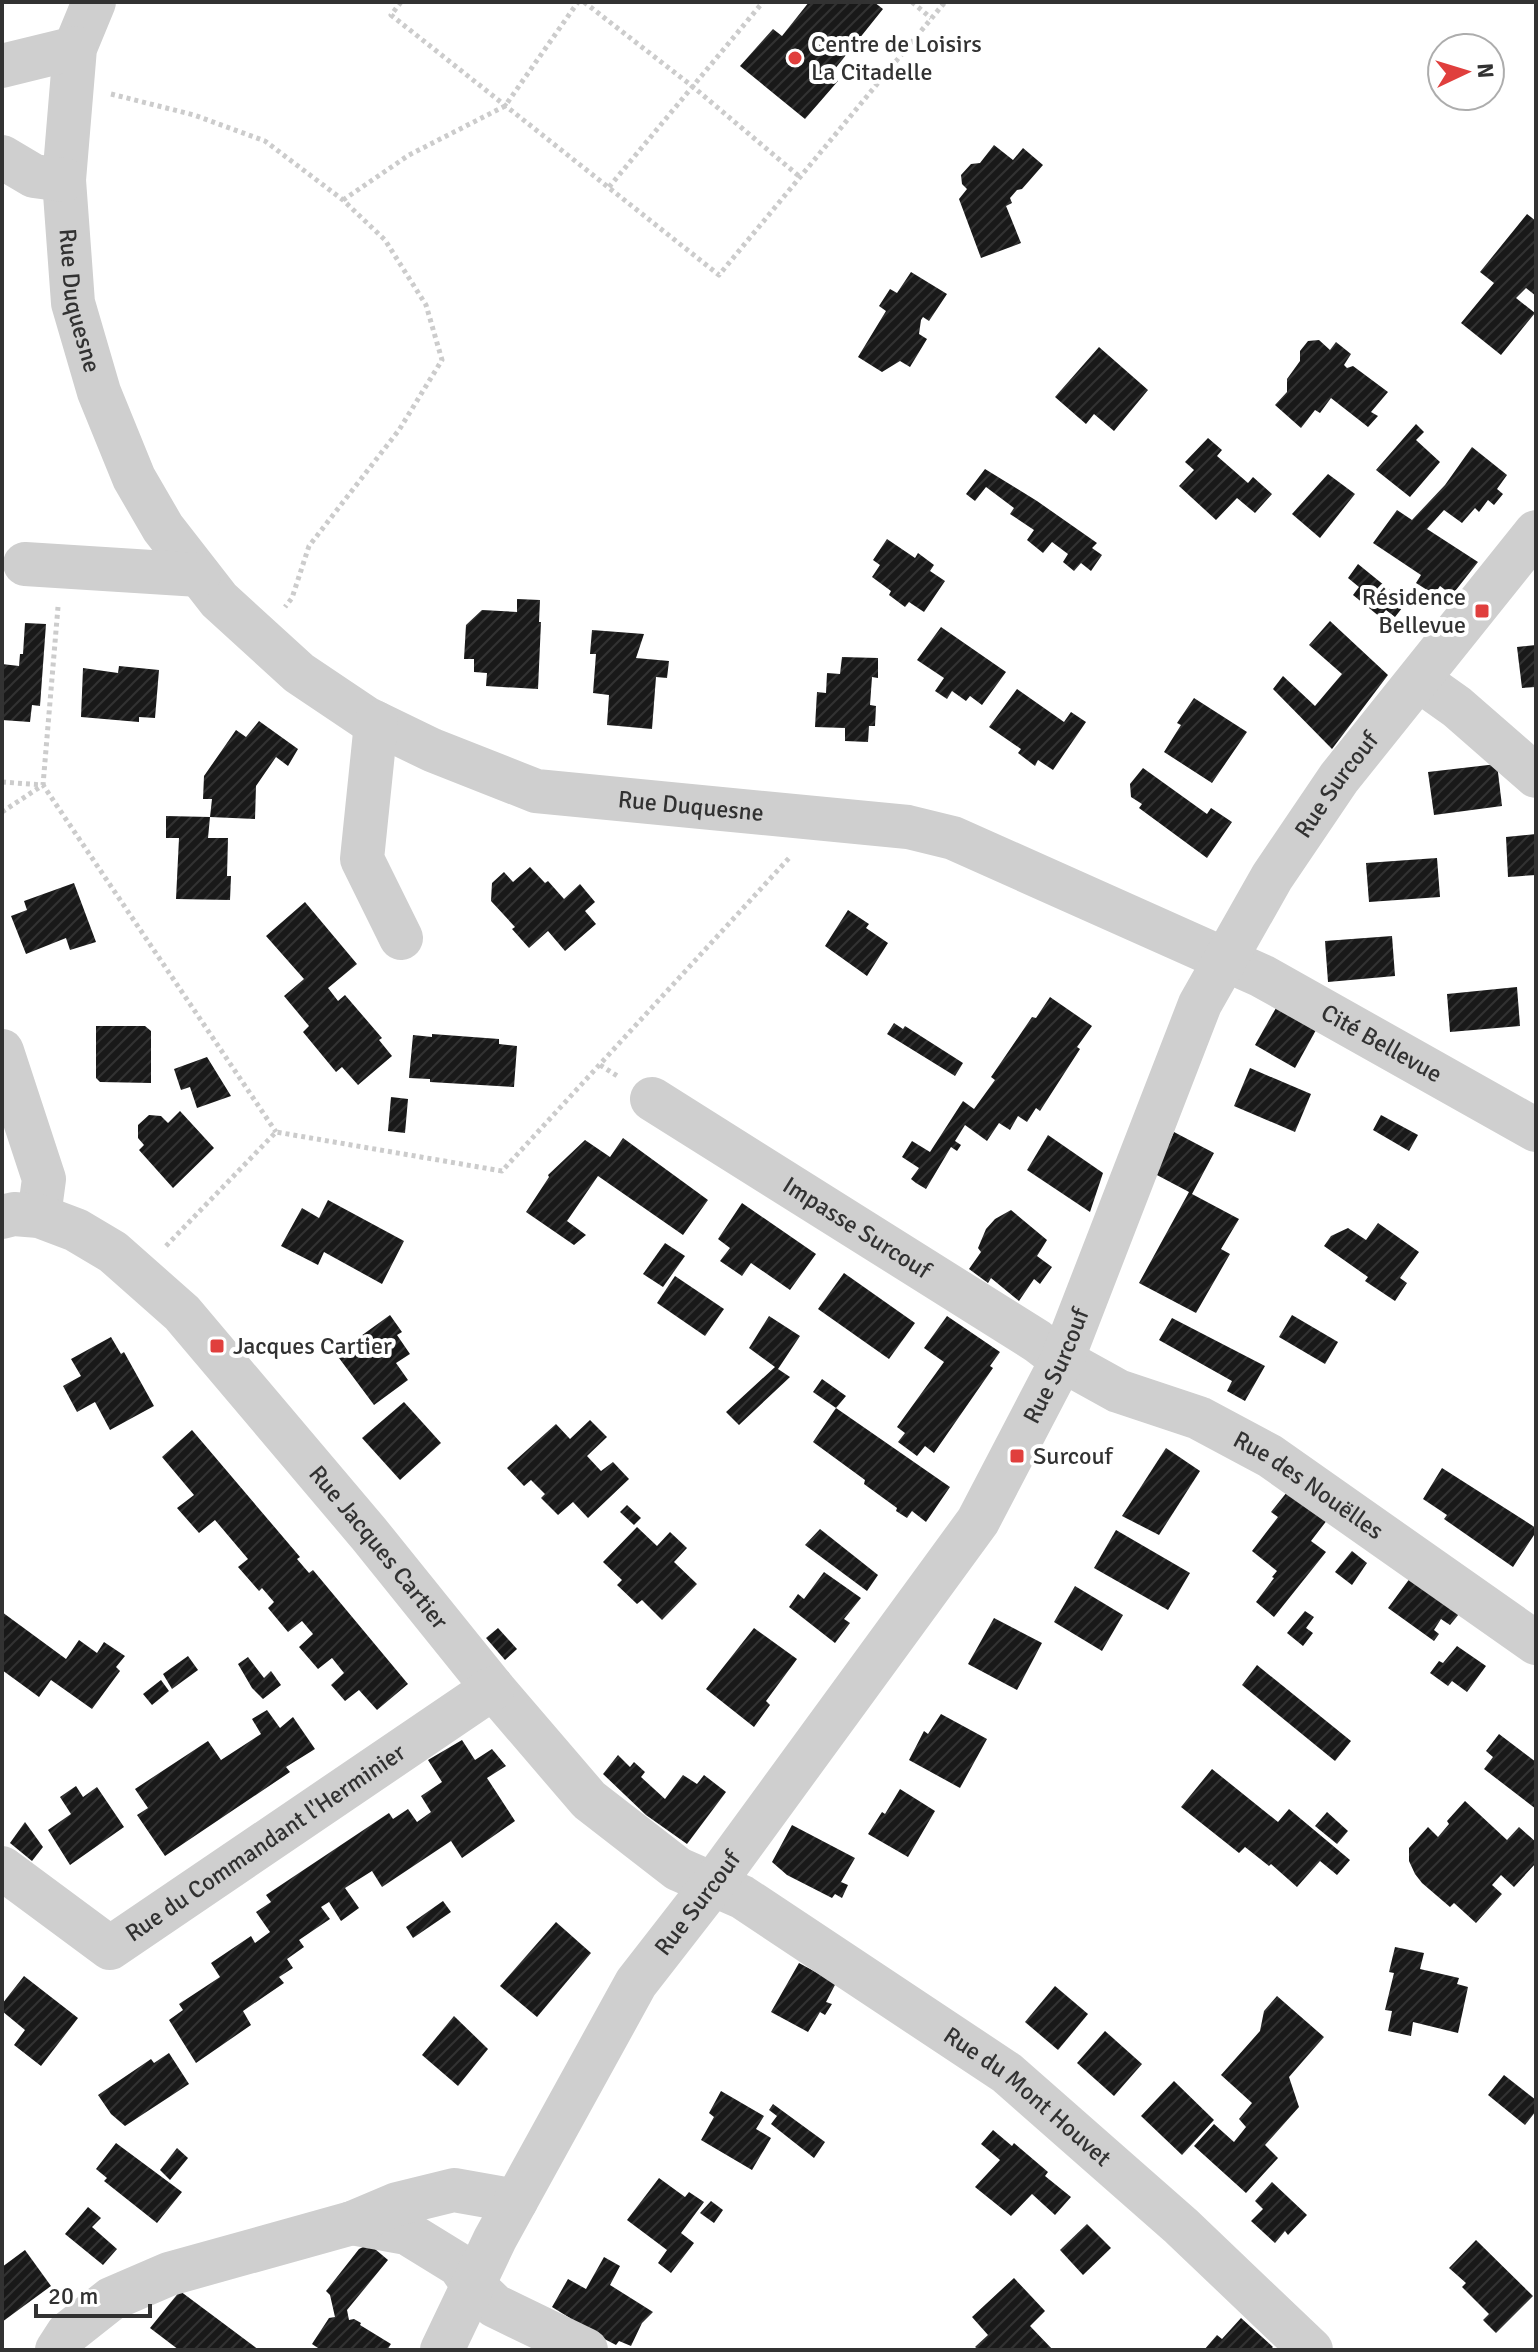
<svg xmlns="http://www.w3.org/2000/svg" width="1538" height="2352" viewBox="0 0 1538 2352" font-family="Signika,sans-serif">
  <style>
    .building { fill: url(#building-hatch) }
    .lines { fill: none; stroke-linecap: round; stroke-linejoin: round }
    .path { stroke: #ccc; stroke-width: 5; stroke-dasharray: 4 4; stroke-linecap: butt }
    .minor { stroke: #cfcfcf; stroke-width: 44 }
    .tertiary { stroke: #cfcfcf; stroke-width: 44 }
    .poi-dot { fill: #e03f3d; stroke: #fff; stroke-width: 3 }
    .labels { text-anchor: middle; stroke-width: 8; stroke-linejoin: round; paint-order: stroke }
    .poi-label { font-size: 24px; fill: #323232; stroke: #fff; text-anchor: start }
    .street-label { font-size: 24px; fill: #323232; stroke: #fff }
  </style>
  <defs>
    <pattern id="building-hatch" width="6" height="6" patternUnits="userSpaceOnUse" patternTransform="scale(2)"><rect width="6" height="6" fill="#191919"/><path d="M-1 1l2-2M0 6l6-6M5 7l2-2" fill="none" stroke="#323232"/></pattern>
  </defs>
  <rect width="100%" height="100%" fill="#fff"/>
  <g class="building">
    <path d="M809 2H874L883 9 830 75 838 81 805 119 740 66 773 29 782 36Z"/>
    <path d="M994 145 1013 160 1023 148 1043 165 1022 189 1017 190 1010 198 1012 203 1006 206 1021 243 981 258 959 199 967 189 962 184 961 175 971 164 980 163Z"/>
    <path d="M1527 214 1536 221V296L1526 288 1516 298 1535 313 1501 355 1461 323 1494 283 1480 272Z"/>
    <path d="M911 272 947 294 929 321 923 317 921 320 919 334 927 339 910 367 900 361 882 372 858 357 886 311 879 306 890 289 897 293Z"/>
    <path d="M1319 340 1330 350 1336 342 1351 354 1344 365 1347 368 1353 366 1388 392 1371 412 1378 416 1368 427 1331 398 1320 413 1315 410 1301 428 1275 405 1287 392V379L1300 361V351L1308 341Z"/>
    <path d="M1099 347 1148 390 1114 431 1094 414 1086 424 1055 397Z"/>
    <path d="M1416 424 1424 432 1416 440 1440 462 1410 497 1376 470Z"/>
    <path d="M1208 438 1222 450 1217 456 1248 483 1253 477 1272 494 1255 513 1237 498 1216 520 1179 486 1194 470 1185 462Z"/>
    <path d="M1472 447 1507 475 1497 489 1503 494 1494 505 1488 500 1479 512 1475 508 1462 523 1444 510 1427 529 1478 562 1452 595 1440 586 1436 592 1432 593 1416 583 1421 575 1373 543 1397 510 1412 520 1445 485Z"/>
    <path d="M985 469 1037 501 1097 543 1092 548 1102 555 1091 571 1081 563 1074 571 1063 562 1068 554 1052 542 1043 553 1027 540 1034 530 1010 514 1014 508 986 487 975 501 966 494Z"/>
    <path d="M1328 474 1355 494 1320 538 1292 514Z"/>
    <path d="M887 539 915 558 918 553 934 565 930 571 945 581 924 612 909 602 905 607 889 595 891 591 872 577 880 565 873 560Z"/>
    <path d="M1358 564 1406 603 1395 617 1386 610 1380 617 1353 595 1359 587 1348 578Z"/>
    <path d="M517 599 540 600 539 622H541L538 689 486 686 487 673 474 672V659H464L466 625 482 610 517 612Z"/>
    <path d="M1330 621 1388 675 1332 749 1273 689 1283 676 1315 706 1342 674 1309 645Z"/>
    <path d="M25 623 46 624 40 706 32 705 30 722 2 720V664L19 666 20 654H23Z"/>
    <path d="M941 627 1006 672 982 705 970 696 966 701 952 691 947 699 935 691 944 678 917 660Z"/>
    <path d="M592 630 644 634 636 658 669 661 667 678 656 677 652 729 607 725 609 695 593 693 596 654H590Z"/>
    <path d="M1536 645V687L1522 688 1517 647Z"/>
    <path d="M842 657 878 658V678L872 677 870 705 876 706 875 726H869L868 742 845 741V728L815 727 817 692 826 693 827 673 840 674Z"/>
    <path d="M119 666 159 670 155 718 139 717V722L81 717 83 668 118 673Z"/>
    <path d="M1017 689 1064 722 1071 712 1086 722 1053 770 1038 760 1035 766 1018 753 1021 749 989 727Z"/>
    <path d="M1194 698 1247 732 1212 783 1164 752 1181 725 1177 723Z"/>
    <path d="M259 721 298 749 288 766 276 757 256 786 255 819 210 817 212 799H203L204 776 236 730 246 737Z"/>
    <path d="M1497 764 1502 806 1434 815 1428 772Z"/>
    <path d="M1143 768 1207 814 1211 808 1232 822 1207 858 1139 808 1142 804 1131 797 1130 784Z"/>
    <path d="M166 816 210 817 208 838H228L227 876H231L230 900 176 899 179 838H166Z"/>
    <path d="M1536 834V875L1508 877 1506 837Z"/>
    <path d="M1437 858 1440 897 1369 902 1366 863Z"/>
    <path d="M530 867 545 883 548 881 564 899 580 884 595 902 585 911 596 924 565 951 548 931 529 948 512 929 515 927 491 901 492 883 504 872 513 882Z"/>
    <path d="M74 883 96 942 70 950 66 938 26 954 11 916 27 910 24 901Z"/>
    <path d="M305 902 357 964 328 988 338 1001 345 995 382 1038 379 1040 392 1056 358 1085 342 1067 336 1072 303 1032 309 1026 284 996 304 979 266 936Z"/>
    <path d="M848 910 869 924 866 928 888 943 867 976 825 946Z"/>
    <path d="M1392 936 1395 976 1328 982 1325 941Z"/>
    <path d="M1517 987 1520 1026 1450 1032 1447 994Z"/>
    <path d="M1050 997 1092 1026 1077 1047 1080 1049 1040 1111 1036 1108 1027 1122 1018 1116 1010 1130 999 1123 987 1141 965 1125 955 1141 961 1145 957 1151 951 1147 926 1189 916 1183 911 1179 919 1168 902 1157 912 1141 930 1152 963 1101 974 1109 995 1080 991 1077 1032 1017 1036 1018Z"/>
    <path d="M1276 1008 1316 1030 1295 1068 1255 1045Z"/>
    <path d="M894 1023 903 1029 905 1026 963 1063 955 1076 887 1034Z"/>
    <path d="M96 1026H145L151 1031V1083L100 1082 96 1078Z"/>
    <path d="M432 1034 499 1039V1044L517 1046 514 1087 430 1082V1079L409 1078 413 1035 432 1037Z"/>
    <path d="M207 1057 231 1096 197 1108 190 1087 181 1090 174 1069Z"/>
    <path d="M1250 1068 1311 1094 1295 1132 1234 1106Z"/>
    <path d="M391 1097 408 1099 405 1133 388 1131Z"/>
    <path d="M180 1111 214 1148 173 1188 139 1150 144 1145 138 1138V1125L149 1115 161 1116 168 1123Z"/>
    <path d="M1381 1115 1418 1135 1409 1151 1373 1130Z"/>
    <path d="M1174 1132 1214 1153 1192 1194 1239 1219 1221 1249 1230 1254 1196 1313 1139 1283 1189 1192 1155 1174Z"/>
    <path d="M1048 1135 1103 1173 1090 1212 1027 1170Z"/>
    <path d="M623 1138 708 1200 683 1235 598 1176 567 1221 586 1235 574 1245 526 1212 549 1177 548 1175 585 1140 610 1157Z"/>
    <path d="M328 1200 404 1241 382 1284 324 1252 318 1265 281 1246 302 1208 319 1218Z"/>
    <path d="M742 1203 816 1254 790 1290 751 1263 742 1276 720 1261 730 1248 718 1239Z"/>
    <path d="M1011 1210 1047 1240 1037 1256 1052 1267 1040 1284 1034 1279 1019 1301 991 1278 988 1283 969 1269 981 1252 978 1248 986 1229 995 1219Z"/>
    <path d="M1378 1223 1419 1252 1400 1278 1407 1283 1395 1301 1365 1281 1368 1277 1324 1246 1331 1236 1348 1228 1366 1240Z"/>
    <path d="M665 1243 685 1256 663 1287 643 1274Z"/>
    <path d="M844 1273 915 1323 889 1359 818 1309Z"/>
    <path d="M675 1276 724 1309 705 1336 657 1303Z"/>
    <path d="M390 1315 402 1332 397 1335 410 1354 396 1363 408 1380 374 1405 336 1354Z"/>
    <path d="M1292 1315 1338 1342 1325 1364 1279 1337Z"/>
    <path d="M769 1316 800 1336 778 1369 790 1377 739 1425 726 1412 775 1367 749 1348Z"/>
    <path d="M947 1316 1000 1352 990 1366 993 1368 934 1453 925 1446 917 1456 898 1442 905 1433 897 1427 944 1362 924 1348Z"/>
    <path d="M1172 1318 1265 1366 1245 1401 1227 1391 1232 1381 1159 1340Z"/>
    <path d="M111 1337 121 1354 124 1352 154 1406 110 1430 95 1402 77 1412 63 1386 81 1376 71 1359Z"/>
    <path d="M822 1379 846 1396 836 1408 950 1487 926 1522 912 1511 907 1518 896 1511 897 1508 864 1484 865 1480 813 1442 836 1408 813 1392Z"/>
    <path d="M404 1402 441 1443 400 1480 362 1438Z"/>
    <path d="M590 1420 607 1437 587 1456 601 1471 613 1462 629 1479 588 1518 573 1502 558 1515 541 1498 545 1494 531 1480 524 1486 507 1468 556 1424 570 1439Z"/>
    <path d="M192 1430 300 1557 297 1559 309 1573 313 1570 408 1684 377 1710 359 1690 345 1701 331 1685 344 1673 332 1658 318 1669 299 1647 313 1634 302 1621 288 1632 268 1608 274 1602 262 1588 259 1591 238 1567 248 1559 215 1520 199 1533 177 1508 194 1495 162 1457Z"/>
    <path d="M1166 1448 1200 1471 1159 1535 1122 1516Z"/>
    <path d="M1442 1468 1536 1528V1532L1513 1567 1444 1519 1447 1515 1423 1499Z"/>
    <path d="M1291 1487 1331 1515 1311 1541 1326 1552 1274 1617 1256 1602 1274 1578 1272 1577 1277 1571 1252 1551 1278 1517 1271 1512Z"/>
    <path d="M627 1505 641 1518 634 1525 620 1512Z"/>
    <path d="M637 1527 657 1546 670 1532 687 1548 674 1562 697 1584 662 1620 642 1600 637 1604 617 1585 622 1580 603 1562Z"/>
    <path d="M820 1529 878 1575 867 1591 805 1545Z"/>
    <path d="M1116 1530 1190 1573 1168 1610 1094 1568Z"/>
    <path d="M1352 1551 1367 1563 1352 1585 1335 1572Z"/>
    <path d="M824 1572 861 1598 844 1619 850 1623 835 1643 789 1607 798 1594 804 1599Z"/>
    <path d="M1413 1574 1463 1609 1450 1625 1441 1619 1434 1630 1439 1634 1434 1641 1388 1608Z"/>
    <path d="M1075 1586 1123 1615 1102 1651 1054 1622Z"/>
    <path d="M1305 1611 1314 1617 1306 1628 1313 1633 1303 1646 1287 1633Z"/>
    <path d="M2 1612 66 1659 79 1640 97 1653 104 1642 125 1656 116 1667 120 1671 92 1709 51 1680 39 1697 2 1670Z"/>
    <path d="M994 1618 1042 1643 1017 1690 968 1664Z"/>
    <path d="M498 1628 517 1649 505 1660 486 1638Z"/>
    <path d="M754 1628 797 1659 766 1701 770 1705 754 1727 706 1689Z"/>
    <path d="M1457 1646 1486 1666 1467 1692 1452 1681 1448 1686 1430 1673 1439 1661 1443 1663Z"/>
    <path d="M188 1656 198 1670 172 1689 163 1674Z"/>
    <path d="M248 1657 264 1678 271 1671 281 1685 263 1699 252 1688 238 1664Z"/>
    <path d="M1257 1665 1351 1741 1335 1761 1242 1685Z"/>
    <path d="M161 1680 169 1691 152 1705 143 1694Z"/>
    <path d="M267 1710 280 1728 293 1717 315 1749 286 1767 290 1772 165 1856 137 1815 148 1808 135 1789 208 1741 221 1760 261 1734 252 1719Z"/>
    <path d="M941 1714 987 1739 960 1788 909 1760 924 1731 928 1734Z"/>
    <path d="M1499 1734 1536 1762V1809L1484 1769 1493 1757 1486 1751Z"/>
    <path d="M462 1740 475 1760 492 1749 506 1766 487 1778 515 1821 462 1858 451 1841 382 1887 372 1871 345 1888 359 1908 341 1921 329 1902 321 1907 330 1919 299 1940 304 1947 287 1959 293 1968 279 1977 284 1983 243 2011 251 2025 196 2063 169 2020 183 2010 179 2004 220 1977 211 1963 251 1936 255 1943 270 1932 256 1912 271 1902 266 1895 389 1813 393 1819 408 1809 417 1822 431 1812 421 1796 442 1782 428 1760Z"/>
    <path d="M618 1755 630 1767 634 1762 645 1772 641 1777 665 1799 683 1775 697 1784 704 1775 726 1792 687 1844 646 1815 603 1774Z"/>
    <path d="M1212 1769 1278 1822 1289 1809 1350 1860 1337 1875 1320 1861 1297 1887 1271 1864 1269 1866 1245 1847 1239 1853 1181 1807Z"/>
    <path d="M76 1786 83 1797 97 1787 124 1827 70 1865 48 1830 71 1814 60 1797Z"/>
    <path d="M900 1789 935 1811 908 1857 868 1834 882 1812 885 1814Z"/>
    <path d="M1465 1801 1507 1840 1519 1827 1536 1842V1863L1514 1887 1501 1875 1492 1885 1502 1894 1476 1923 1454 1903 1450 1907 1422 1883 1415 1874 1409 1861V1848L1428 1827 1438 1837 1449 1824 1447 1821Z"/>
    <path d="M1327 1812 1348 1831 1337 1844 1315 1826Z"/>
    <path d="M25 1822 43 1847 32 1861 10 1843Z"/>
    <path d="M792 1825 855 1858 841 1882 848 1885 842 1898 835 1894 832 1898 787 1875 772 1862Z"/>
    <path d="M443 1901 451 1912 413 1938 406 1927Z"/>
    <path d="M556 1922 591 1953 537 2017 500 1986Z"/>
    <path d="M1395 1947 1424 1953 1420 1969 1459 1978 1457 1984 1468 1987 1458 2033 1413 2022 1411 2036 1388 2031 1392 2011 1385 2010 1394 1973 1389 1972Z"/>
    <path d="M799 1963 836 1983 826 2002 832 2004 825 2015 820 2012 808 2032 771 2012Z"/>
    <path d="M24 1976 78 2018 41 2066 14 2045 25 2030 2 2011V2004Z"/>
    <path d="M1055 1986 1088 2014 1058 2050 1025 2022Z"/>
    <path d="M1277 1996 1324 2037 1289 2077 1299 2107 1265 2145 1278 2158 1246 2193 1194 2146 1214 2124 1234 2142 1246 2127 1239 2119 1252 2103 1221 2075 1260 2031 1264 2011Z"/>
    <path d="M454 2016 488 2049 458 2086 422 2055Z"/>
    <path d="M1105 2031 1142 2064 1114 2096 1077 2063Z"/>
    <path d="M169 2053 189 2084 125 2126 111 2114 98 2095 151 2059 154 2063Z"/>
    <path d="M1504 2075 1536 2100V2111L1525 2125 1488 2095Z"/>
    <path d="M1174 2081 1214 2120 1182 2155 1141 2116Z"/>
    <path d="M721 2091 764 2116 756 2129 771 2138 752 2170 701 2140 714 2117 709 2113Z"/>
    <path d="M773 2104 825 2142 814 2158 771 2124 777 2116 769 2110Z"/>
    <path d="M993 2130 1012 2146 1014 2143 1048 2172 1045 2176 1071 2197 1055 2215 1032 2194 1011 2216 975 2187 1000 2160 981 2144Z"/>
    <path d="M116 2143 182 2192 157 2223 104 2181 107 2178 96 2169Z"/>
    <path d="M177 2148 188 2158 170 2180 160 2170Z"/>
    <path d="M659 2178 685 2197 689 2192 704 2202 681 2233 694 2243 671 2273 658 2263 667 2250 627 2220Z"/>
    <path d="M1272 2182 1307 2215 1288 2235 1285 2231 1275 2243 1251 2221 1263 2209 1255 2201Z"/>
    <path d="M711 2201 723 2210 714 2223 700 2213Z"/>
    <path d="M88 2207 101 2218 92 2227 117 2249 103 2265 65 2234Z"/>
    <path d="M1087 2224 1111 2248 1083 2275 1060 2250Z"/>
    <path d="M1476 2240 1533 2296 1496 2333 1483 2320 1489 2314 1462 2287 1466 2283 1449 2268Z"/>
    <path d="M369 2244 388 2260 347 2310 349 2320 354 2319 361 2323 360 2325 391 2344 387 2350H321L312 2344 329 2318 335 2317 330 2295 326 2291 359 2249Z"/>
    <path d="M25 2250 51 2286 2 2322V2267Z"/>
    <path d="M604 2257 620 2266 610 2285 653 2312 642 2323 631 2346 619 2341 616 2345 568 2320 570 2318 552 2307 568 2279 586 2289Z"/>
    <path d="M1014 2278 1045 2311 1030 2326 1053 2350H979L975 2347 988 2335 972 2317Z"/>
    <path d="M180 2291 259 2350H179L150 2328Z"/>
    <path d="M1241 2318 1273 2347 1270 2350H1204L1217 2335 1222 2339Z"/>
  </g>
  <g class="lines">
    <g class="path">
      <path d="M401 2 391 15 719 275 945 2"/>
      <path d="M584 2 692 86 800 177"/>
      <path d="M912 2 931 18"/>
      <path d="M111 94 194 115 265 141 343 200 385 240 426 305 442 360 399 430 309 546 292 598 285 607"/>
      <path d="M609 187 763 2"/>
      <path d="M343 200 409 155 505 106 578 2"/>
      <path d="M2 782 43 785 276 1132"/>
      <path d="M2 812 43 785 58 607"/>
      <path d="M600 1065 619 1077"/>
      <path d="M166 1246 276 1132 502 1171 790 857"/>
    </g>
    <g class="minor">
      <path id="s1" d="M94 2 75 48 64 180 73 303 99 392 134 478 163 528 219 600 299 673 366 718 432 750 536 791 908 827 953 838 1262 976 1536 1130"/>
      <path d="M2 66 75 48"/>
      <path d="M2 157 34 176 64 180"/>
      <path d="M25 564 199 575"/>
      <path d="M1419 680 1457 707 1536 776"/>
      <path d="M376 723 362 859 401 938"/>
      <path d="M2 1051 44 1179 39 1216"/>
      <path id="s2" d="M652 1099 1037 1341 1062 1360 1118 1391 1199 1418 1270 1456 1536 1643"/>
      <path id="s3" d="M2 1217 14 1214 39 1216 76 1230 113 1252 182 1313 369 1534 493 1688 589 1800 678 1869 742 1897 1007 2073 1181 2226 1311 2350"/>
      <path id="s4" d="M2 1868 110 1948 493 1688"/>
      <path d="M352 2223 407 2233 459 2265 473 2285 495 2306 586 2350"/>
      <path d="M57 2350 68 2333 111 2299 169 2274 352 2223 397 2204 454 2190 516 2201"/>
    </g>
    <path class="tertiary" id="s5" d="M442 2350 495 2239 636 1983 713 1884 978 1521 1062 1360 1200 1004 1272 877 1339 778 1536 532"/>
  </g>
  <g class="poi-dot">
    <circle cx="795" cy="58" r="8"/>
    <rect x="1474" y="603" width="16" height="16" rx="4"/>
    <rect x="209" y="1338" width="16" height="16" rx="4"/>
    <rect x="1009" y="1448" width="16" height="16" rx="4"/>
  </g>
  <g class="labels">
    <g class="poi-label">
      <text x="811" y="52">Centre de Loisirs<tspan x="811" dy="28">La Citadelle</tspan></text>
      <text x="1466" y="605" text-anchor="end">Résidence<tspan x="1466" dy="28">Bellevue</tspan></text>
      <text x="233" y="1354">Jacques Cartier</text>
      <text x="1033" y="1464">Surcouf</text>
    </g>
    <g class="street-label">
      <text dy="8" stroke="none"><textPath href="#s1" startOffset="304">Rue Duquesne</textPath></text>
      <text dy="8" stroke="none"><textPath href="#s5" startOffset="1812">Rue Surcouf</textPath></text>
      <text dy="8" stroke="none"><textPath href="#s1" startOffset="1170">Rue Duquesne</textPath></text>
      <text dy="8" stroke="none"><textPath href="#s1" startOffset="1910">Cité Bellevue</textPath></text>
      <text dy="8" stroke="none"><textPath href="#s2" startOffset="242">Impasse Surcouf</textPath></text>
      <text dy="8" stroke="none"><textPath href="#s5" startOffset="1164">Rue Surcouf</textPath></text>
      <text dy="8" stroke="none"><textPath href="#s2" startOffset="764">Rue des Nouëlles</textPath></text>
      <text dy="8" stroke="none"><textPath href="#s3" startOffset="518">Rue Jacques Cartier</textPath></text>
      <text dy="8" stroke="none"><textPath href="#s4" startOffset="322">Rue du Commandant l'Herminier</textPath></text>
      <text dy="8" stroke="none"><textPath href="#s5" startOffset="516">Rue Surcouf</textPath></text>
      <text dy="8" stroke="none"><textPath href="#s3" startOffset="1378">Rue du Mont Houvet</textPath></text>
    </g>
  </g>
  <rect width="1538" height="2352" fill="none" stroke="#323232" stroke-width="8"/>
  <g transform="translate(1466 72) rotate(86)"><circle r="38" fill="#ffffff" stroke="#adadad" stroke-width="2"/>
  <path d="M0-6L14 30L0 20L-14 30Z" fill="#e03f3d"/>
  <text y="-12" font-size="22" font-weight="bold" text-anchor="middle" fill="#323232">N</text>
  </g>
  <path d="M36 2304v12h114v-12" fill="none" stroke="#323232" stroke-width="4"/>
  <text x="48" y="2304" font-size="24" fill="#323232" stroke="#ffffff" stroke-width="6" paint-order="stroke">20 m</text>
</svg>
